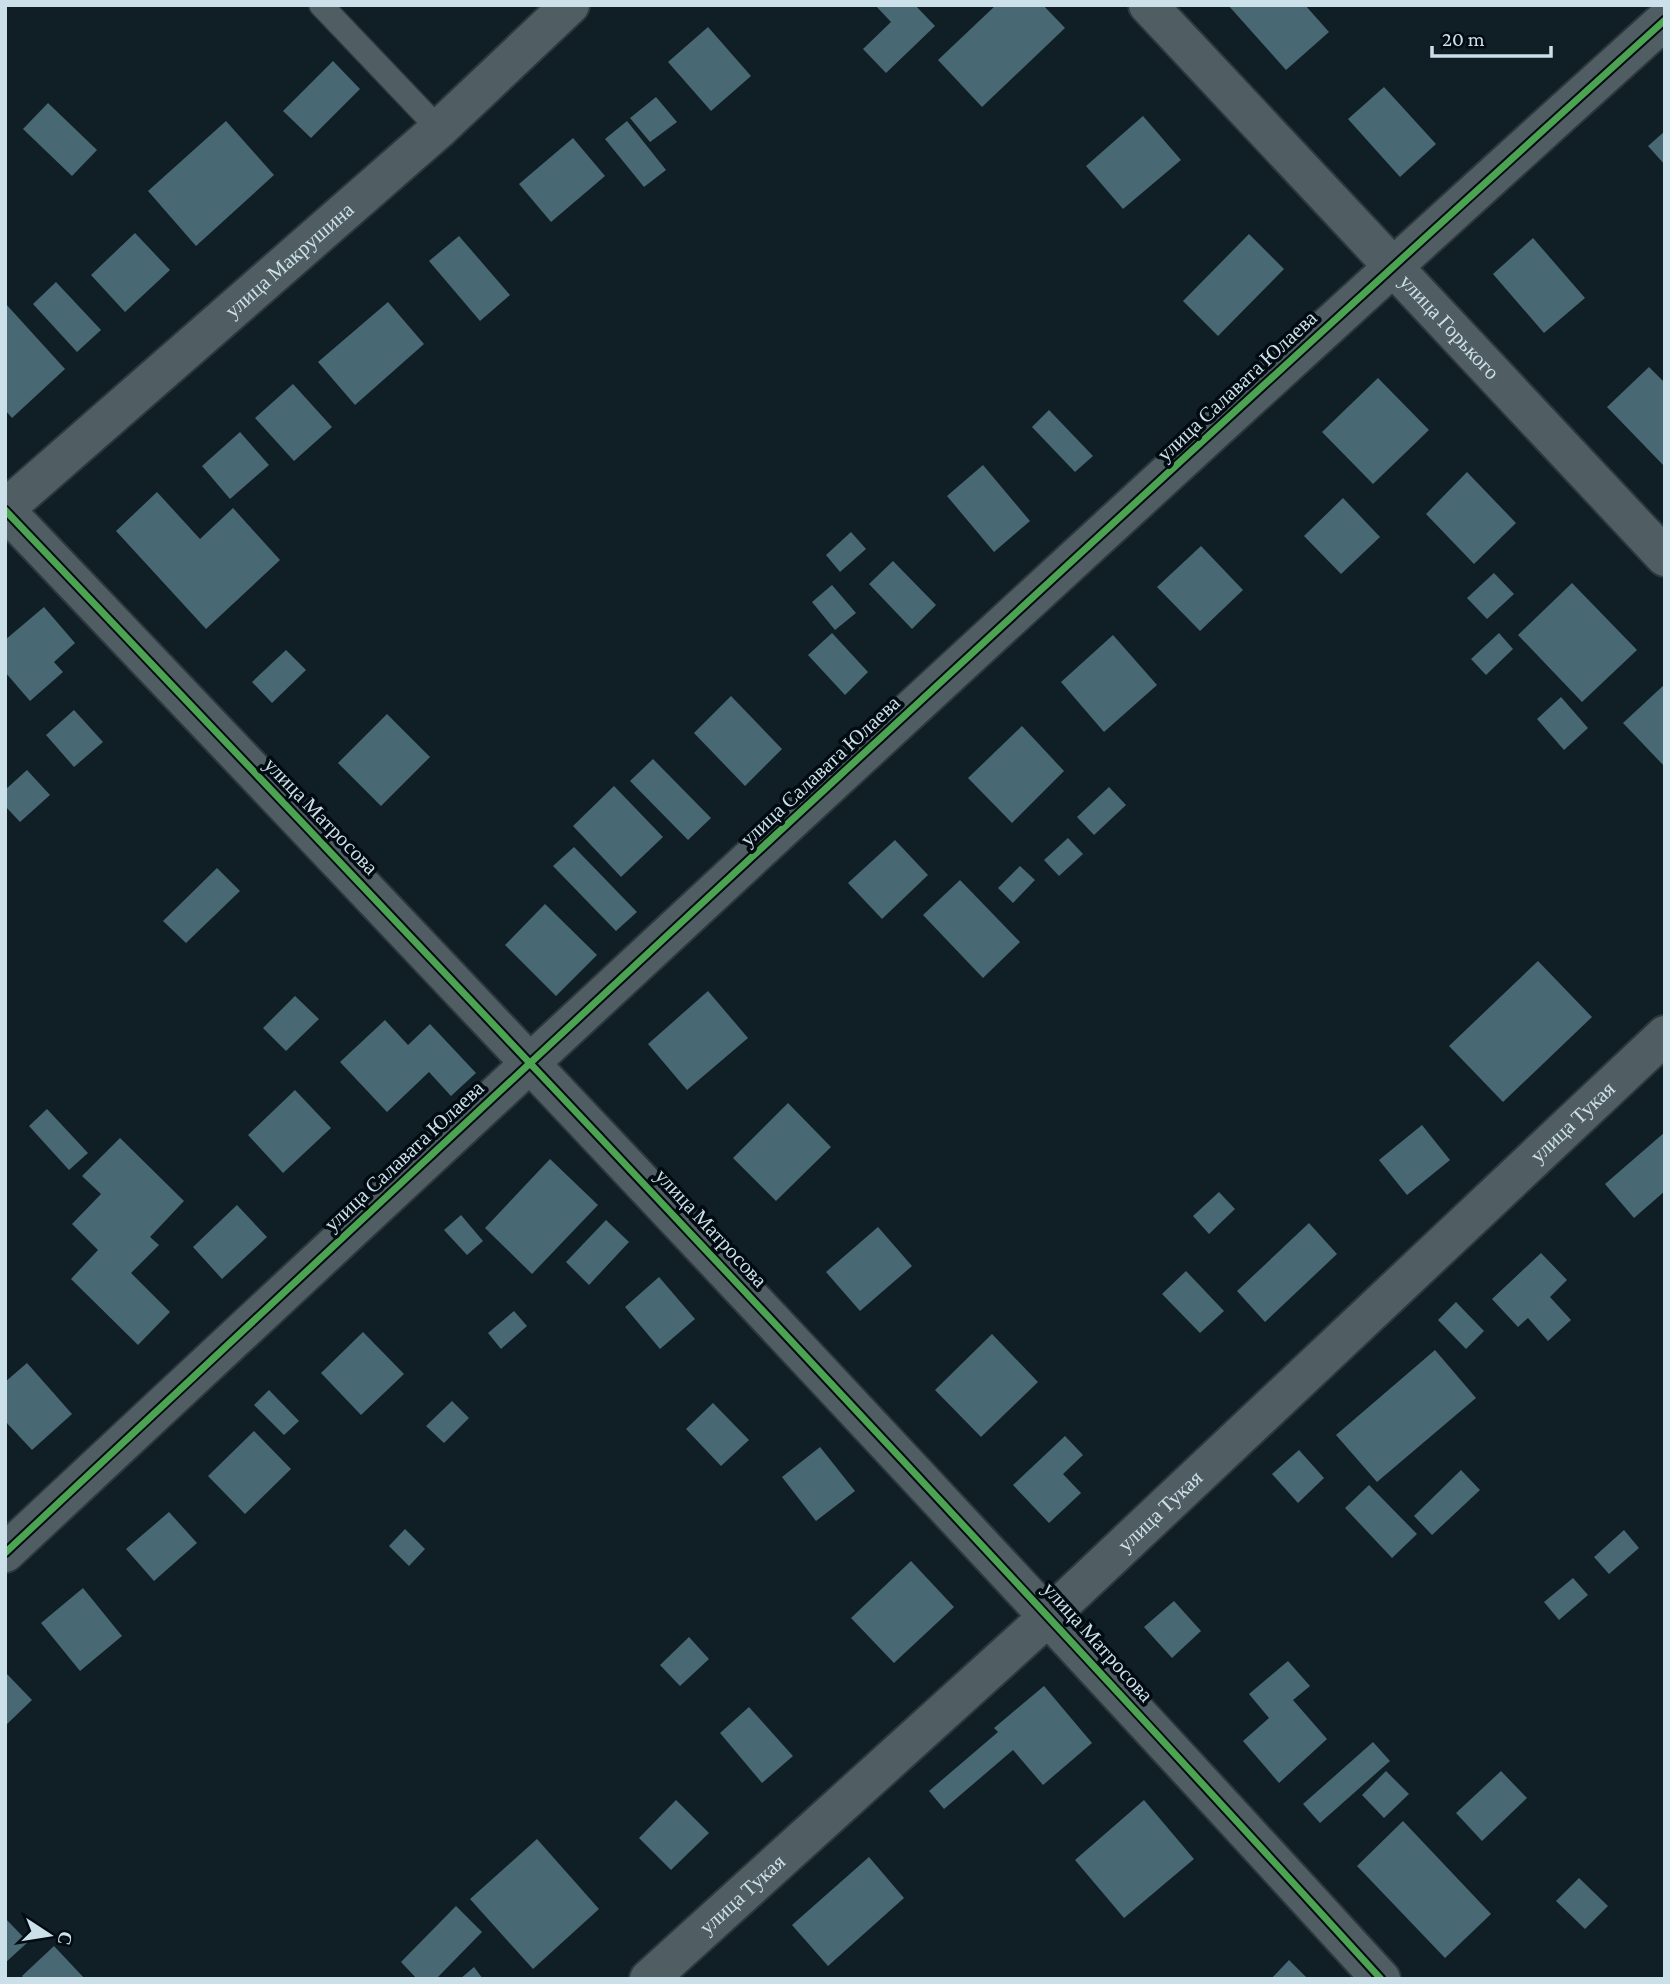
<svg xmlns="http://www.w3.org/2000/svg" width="1670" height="1984" viewBox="0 0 1670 1984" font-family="'Crimson Pro',serif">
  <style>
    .building { fill: #486873 }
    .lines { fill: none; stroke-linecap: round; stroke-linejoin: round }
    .service-casing { stroke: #2d383d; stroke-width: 26 }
    .minor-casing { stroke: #2d383d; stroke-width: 42 }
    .tertiary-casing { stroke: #2d383d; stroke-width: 42 }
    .service { stroke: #505e63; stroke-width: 23 }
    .minor { stroke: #505e63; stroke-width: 38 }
    .tertiary { stroke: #505e63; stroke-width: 38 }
    .cycleway-casing { stroke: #010b11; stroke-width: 11 }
    .cycleway { stroke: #4ca352; stroke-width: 7 }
    .labels { text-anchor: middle; stroke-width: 7; stroke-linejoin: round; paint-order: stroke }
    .street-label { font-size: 21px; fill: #cce0e9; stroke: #010b11 }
  </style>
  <rect width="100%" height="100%" fill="#0f1f25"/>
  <g class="building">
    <path d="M875 5H915L935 26 886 73 863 49 891 22Z"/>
    <path d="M996 5H1043L1065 28 982 107 938 60Z"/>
    <path d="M1228 5H1305L1329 32 1286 70Z"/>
    <path d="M708 27 751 76 711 111 668 62Z"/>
    <path d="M333 61 360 89 311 138 283 111Z"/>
    <path d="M1384 87 1436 144 1400 177 1348 119Z"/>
    <path d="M656 97 677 122 650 142 630 118Z"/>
    <path d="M48 103 97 150 72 176 23 129Z"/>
    <path d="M1143 116 1181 160 1123 209 1086 166Z"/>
    <path d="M226 121 274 175 196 246 148 191Z"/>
    <path d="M627 121 666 170 644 187 605 139Z"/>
    <path d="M1665 131V165L1648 146Z"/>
    <path d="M573 138 605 176 551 222 519 184Z"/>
    <path d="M135 233 170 270 125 312 91 275Z"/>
    <path d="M1249 234 1284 269 1218 336 1183 301Z"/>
    <path d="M459 236 510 295 480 321 429 261Z"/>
    <path d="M1533 238 1585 298 1544 333 1493 274Z"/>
    <path d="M56 282 101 330 77 352 33 304Z"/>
    <path d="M388 302 424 344 355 405 318 362Z"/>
    <path d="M5 303 65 369 12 418 5 410Z"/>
    <path d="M1649 367 1665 383V467L1607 407Z"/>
    <path d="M1378 378 1429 430 1373 484 1322 432Z"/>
    <path d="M293 384 332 427 294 461 255 418Z"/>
    <path d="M1049 410 1093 456 1075 472 1032 427Z"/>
    <path d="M240 432 269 465 230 499 202 466Z"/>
    <path d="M983 465 1030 521 994 552 947 496Z"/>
    <path d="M1467 472 1516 523 1474 564 1426 514Z"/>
    <path d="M157 492 200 539 233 508 280 560 206 629 116 531Z"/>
    <path d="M1343 498 1380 537 1341 574 1304 536Z"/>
    <path d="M851 532 866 549 840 572 826 555Z"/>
    <path d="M1201 546 1243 590 1200 631 1157 587Z"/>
    <path d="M893 561 936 605 912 629 869 584Z"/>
    <path d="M1494 573 1514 594 1487 619 1467 598Z"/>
    <path d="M1572 583 1637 650 1582 702 1518 635Z"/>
    <path d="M832 585 856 613 835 630 812 602Z"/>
    <path d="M44 607 75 643 54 662 63 672 30 701 5 672V640Z"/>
    <path d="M832 633 868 672 845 695 808 655Z"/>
    <path d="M1499 633 1513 649 1486 675 1471 659Z"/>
    <path d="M1113 635 1157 685 1104 732 1061 682Z"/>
    <path d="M286 650 306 670 272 703 252 682Z"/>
    <path d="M1665 684V767L1623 723Z"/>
    <path d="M731 696 782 749 745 786 694 733Z"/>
    <path d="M1561 697 1588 728 1564 750 1537 719Z"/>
    <path d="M74 710 103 742 74 767 46 735Z"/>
    <path d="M387 714 430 757 381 806 338 763Z"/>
    <path d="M1022 726 1064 771 1012 823 968 778Z"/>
    <path d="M653 759 711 818 688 840 630 781Z"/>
    <path d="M27 770 50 795 20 822 5 806V790Z"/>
    <path d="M614 786 663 837 621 877 573 826Z"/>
    <path d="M1109 787 1126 805 1094 835 1077 817Z"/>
    <path d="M1068 838 1083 854 1059 876 1044 860Z"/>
    <path d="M895 840 928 875 882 919 848 883Z"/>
    <path d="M574 847 637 912 616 931 553 866Z"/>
    <path d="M1020 866 1035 880 1013 903 998 888Z"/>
    <path d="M217 868 240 891 186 943 163 921Z"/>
    <path d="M960 880 1020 942 983 978 923 915Z"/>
    <path d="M545 904 597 955 556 996 505 945Z"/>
    <path d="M1538 961 1592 1017 1503 1102 1449 1046Z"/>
    <path d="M708 991 748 1038 687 1090 648 1044Z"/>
    <path d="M295 996 319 1019 286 1051 263 1028Z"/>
    <path d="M385 1020 408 1045 430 1024 476 1073 451 1096 429 1072 387 1112 340 1062Z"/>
    <path d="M295 1090 331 1128 283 1173 248 1135Z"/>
    <path d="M788 1103 831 1147 776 1201 733 1158Z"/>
    <path d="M47 1109 88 1153 69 1170 29 1126Z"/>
    <path d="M1422 1125 1450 1160 1407 1195 1379 1160Z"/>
    <path d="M1665 1132V1191L1634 1218 1605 1184Z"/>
    <path d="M120 1138 184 1201 150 1237 159 1245 131 1273 170 1312 138 1345 71 1279 98 1250 72 1224 101 1194 82 1176Z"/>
    <path d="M550 1159 598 1205 532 1274 485 1228Z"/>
    <path d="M1219 1192 1235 1209 1209 1234 1193 1216Z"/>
    <path d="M237 1205 267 1237 222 1279 193 1247Z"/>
    <path d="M461 1215 483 1241 467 1255 444 1230Z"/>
    <path d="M606 1220 629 1242 589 1285 566 1262Z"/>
    <path d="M1309 1223 1337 1254 1265 1322 1237 1291Z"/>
    <path d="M878 1227 912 1266 860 1311 826 1272Z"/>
    <path d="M1541 1253 1567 1280 1550 1297 1571 1320 1548 1341 1528 1318 1518 1327 1492 1299Z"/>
    <path d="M1186 1271 1224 1311 1200 1333 1162 1294Z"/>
    <path d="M659 1277 695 1319 660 1349 625 1307Z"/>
    <path d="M1456 1302 1484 1331 1466 1349 1438 1320Z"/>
    <path d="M514 1311 527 1326 501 1349 488 1333Z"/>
    <path d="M363 1332 404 1374 361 1415 321 1373Z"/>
    <path d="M992 1334 1038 1382 981 1437 935 1390Z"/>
    <path d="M1435 1350 1476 1398 1377 1482 1336 1435Z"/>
    <path d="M27 1363 72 1414 32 1450 5 1421V1382Z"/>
    <path d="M269 1390 299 1421 284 1435 254 1405Z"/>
    <path d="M452 1401 469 1418 444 1443 426 1426Z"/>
    <path d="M713 1403 749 1440 721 1466 686 1429Z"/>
    <path d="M254 1431 291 1469 245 1514 208 1476Z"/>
    <path d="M1065 1436 1083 1455 1063 1474 1081 1493 1049 1523 1013 1485Z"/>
    <path d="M820 1447 855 1491 816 1521 782 1477Z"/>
    <path d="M1299 1450 1324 1478 1298 1503 1272 1474Z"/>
    <path d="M1461 1470 1480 1490 1432 1535 1414 1516Z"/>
    <path d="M1369 1485 1417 1534 1392 1558 1345 1508Z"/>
    <path d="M169 1512 197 1543 154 1581 126 1549Z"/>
    <path d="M405 1529 425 1549 409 1566 389 1546Z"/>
    <path d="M1624 1530 1639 1548 1609 1574 1594 1557Z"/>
    <path d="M911 1561 954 1607 894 1663 851 1618Z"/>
    <path d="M1573 1578 1588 1595 1559 1620 1544 1602Z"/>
    <path d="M83 1588 122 1636 80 1671 41 1623Z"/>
    <path d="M1174 1601 1201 1631 1172 1658 1144 1627Z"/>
    <path d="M689 1637 709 1659 680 1686 660 1665Z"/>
    <path d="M1288 1661 1310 1686 1293 1700 1327 1739 1279 1783 1243 1741 1269 1718 1249 1694Z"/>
    <path d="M5 1672 32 1700 5 1726Z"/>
    <path d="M1044 1686 1092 1743 1043 1785 1013 1750 944 1809 929 1791 998 1732 994 1728Z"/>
    <path d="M749 1707 793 1756 762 1783 720 1733Z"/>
    <path d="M1373 1742 1390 1761 1320 1823 1303 1804Z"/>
    <path d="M1386 1771 1409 1794 1384 1818 1362 1795Z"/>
    <path d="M1501 1771 1527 1798 1482 1841 1456 1813Z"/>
    <path d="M676 1800 709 1833 671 1870 639 1838Z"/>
    <path d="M1144 1800 1194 1859 1124 1918 1075 1860Z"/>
    <path d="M1403 1821 1491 1914 1445 1958 1357 1866Z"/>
    <path d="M537 1839 599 1909 533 1969 470 1899Z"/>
    <path d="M869 1857 904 1898 828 1966 792 1925Z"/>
    <path d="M1579 1878 1608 1906 1585 1929 1556 1901Z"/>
    <path d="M456 1906 482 1932 436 1979H417L401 1962Z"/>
    <path d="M5 1918 28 1942 5 1963Z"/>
    <path d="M54 1946 85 1979H25L22 1976Z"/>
    <path d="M1289 1960 1308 1979H1271Z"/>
    <path d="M474 1967 483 1979H460Z"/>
  </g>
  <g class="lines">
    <defs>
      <path id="service" d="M321 5 439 129"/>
      <g id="minor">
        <path id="s1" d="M5 509 439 129 570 5"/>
        <path d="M5 1553C555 1039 1106 525 1665 20"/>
        <path id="s2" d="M649 1979 1050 1615 1665 1035"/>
      </g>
      <g id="tertiary">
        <path id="s3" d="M1148 5 1665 557"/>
        <path d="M5 510C468 996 929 1483 1381 1979"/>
      </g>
    </defs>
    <use href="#service" class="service-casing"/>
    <use href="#minor" class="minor-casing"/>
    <use href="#tertiary" class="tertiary-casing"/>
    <use href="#service" class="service"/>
    <use href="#minor" class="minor"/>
    <use href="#tertiary" class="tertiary"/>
    <defs>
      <g id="cycleway">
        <path d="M5 510C468 996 929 1483 1381 1979"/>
        <path d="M5 1553C555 1039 1106 525 1665 20"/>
      </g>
    </defs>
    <use href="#cycleway" class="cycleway-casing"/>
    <use href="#cycleway" class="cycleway"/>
  </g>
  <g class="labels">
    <g class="street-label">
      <text dy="7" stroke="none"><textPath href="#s1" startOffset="378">улица Макрушина</textPath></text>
      <text dy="7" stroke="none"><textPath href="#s3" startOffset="441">улица Горького</textPath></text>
      <text transform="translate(1237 386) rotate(-43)" y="7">улица Салавата Юлаева</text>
      <text transform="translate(820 771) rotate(-43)" y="7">улица Салавата Юлаева</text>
      <text transform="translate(321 816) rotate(46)" y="7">улица Матросова</text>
      <text dy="7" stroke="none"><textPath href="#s2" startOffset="1260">улица Тукая</textPath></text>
      <text transform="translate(404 1156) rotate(-43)" y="7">улица Салавата Юлаева</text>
      <text transform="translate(711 1228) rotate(47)" y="7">улица Матросова</text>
      <text dy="7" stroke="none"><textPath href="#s2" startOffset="693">улица Тукая</textPath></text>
      <text transform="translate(1098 1642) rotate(48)" y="7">улица Матросова</text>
      <text dy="7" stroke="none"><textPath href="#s2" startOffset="126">улица Тукая</textPath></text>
    </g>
  </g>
  <rect width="1670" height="1984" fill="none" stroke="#cce0e9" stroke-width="14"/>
  <g transform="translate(49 1935) rotate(102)" stroke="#010b11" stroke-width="5" paint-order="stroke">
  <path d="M0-5L12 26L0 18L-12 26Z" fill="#cce0e9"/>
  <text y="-10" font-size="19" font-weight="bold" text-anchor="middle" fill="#cce0e9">С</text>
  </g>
  <path d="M1432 46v10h119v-10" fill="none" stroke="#cce0e9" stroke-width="3.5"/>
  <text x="1442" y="46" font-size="21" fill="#cce0e9" stroke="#010b11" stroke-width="5" paint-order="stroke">20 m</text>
</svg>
